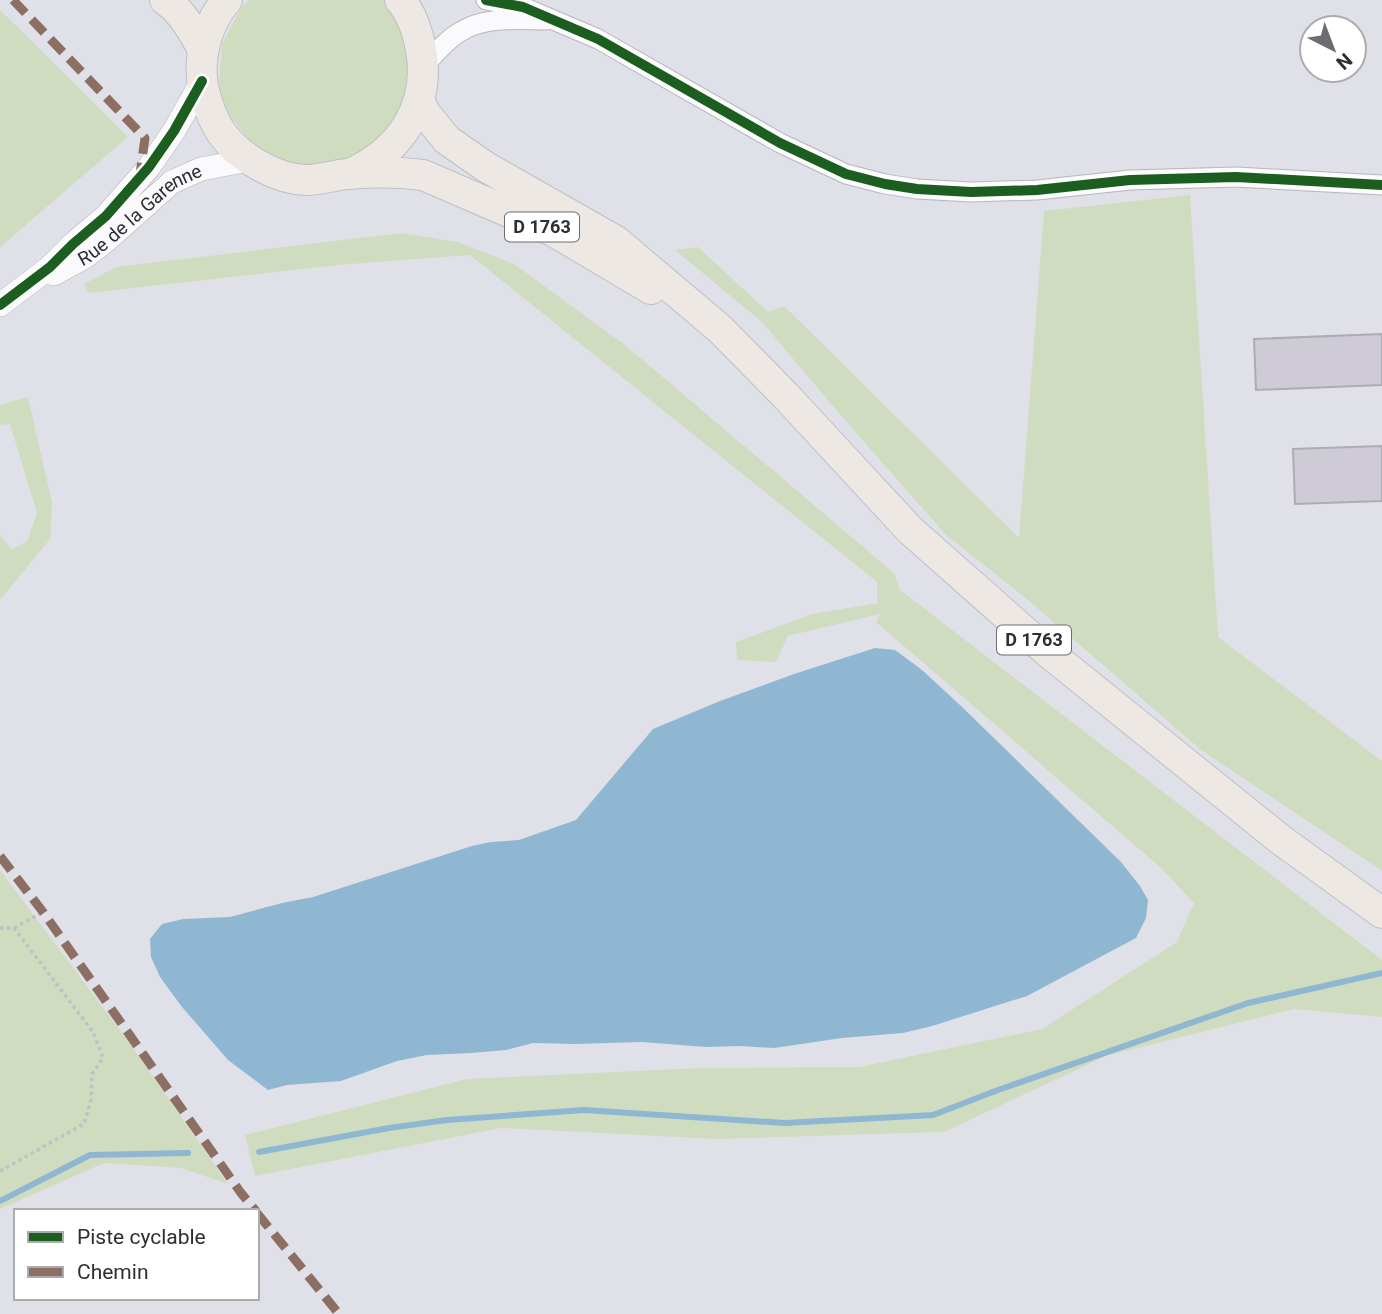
<svg xmlns="http://www.w3.org/2000/svg" width="1382" height="1314" viewBox="0 0 1382 1314" font-family="Roboto,sans-serif">
  <style>
    .green { fill: #d0dcc0 }
    .water { fill: #8fb7d2 }
    .lines { fill: none; stroke-linecap: round; stroke-linejoin: round }
    .stream { stroke: #8fb7d2; stroke-width: 6 }
    .building { fill: #cecad6; stroke: #acacb1; stroke-width: 2 }
    .minor-casing { stroke: #b6b7bb; stroke-width: 21 }
    .tertiary-casing { stroke: #b6b7bb; stroke-width: 24 }
    .primary-casing { stroke: #bebfc3; stroke-width: 32 }
    .path { stroke: #c0c1c4; stroke-width: 3.5; stroke-dasharray: 3.5 3.5; stroke-linecap: butt }
    .minor { stroke: #fafafc; stroke-width: 19 }
    .tertiary { stroke: #fafafc; stroke-width: 23 }
    .primary { stroke: #eee8e5; stroke-width: 30 }
    .quiet { stroke: #8d6e63; stroke-width: 9; stroke-dasharray: 18 9; stroke-linecap: butt }
    .cycleway-casing { stroke: #fff; stroke-width: 15 }
    .cycleway { stroke: #1b5e20; stroke-width: 10 }
    .labels { text-anchor: middle; stroke-width: 5; stroke-linejoin: round; paint-order: stroke }
    .shield { fill: #fff; stroke: #6d6d71; stroke-width: 2 }
    .shield-label { font-size: 18px; font-weight: bold; fill: #2e2f34 }
    .street-label { font-size: 19px; fill: #2e2f34; stroke: #fff }
  </style>
  <rect width="100%" height="100%" fill="#e0e1e8"/>
  <g class="green">
    <path d="M250 0H383L387 3 409 34 413 73 406 106 390 133 362 157 305 168 273 157 249 140 227 112 219 85 222 44 241 8Z"/>
    <path d="M0 10 128 137 0 247Z"/>
    <path d="M1190 195 1218 637 1382 761V871L1200 749 1028 600 946 535 837 411 762 322 675 250 698 247 768 312 784 306 1019 538 1044 211Z"/>
    <path d="M402 233 458 242 514 264 625 345 894 573 900 590 1382 960V1017L1294 1009 1106 1056 944 1132 717 1139 501 1128 255 1176 245 1135 467 1079 700 1068 859 1067 1042 1029 1177 942 1194 903 1161 868 876 622 880 614 788 636 776 662 737 660 736 642 812 614 877 603V582L470 255 338 265 88 293 84 284 116 267Z"/>
    <path d="M28 397 52 503 50 539 0 600V535L12 549 27 542 37 513 10 424 0 425V405Z"/>
    <path d="M0 870 131 1045 228 1184 181 1168 104 1163 0 1209Z"/>
  </g>
  <path class="water" d="M875 648 895 650 922 670 960 705 1121 862 1140 886 1148 900 1146 918 1136 938 1027 996 932 1026 903 1033 842 1038 774 1048 739 1046 706 1047 642 1042 575 1044 533 1043 506 1050 471 1053 427 1055 397 1061 341 1081 287 1085 268 1090 228 1060 182 1007 160 977 151 957 150 939 162 924 183 919 230 917 282 903 313 897 472 846 491 842 519 840 576 820 653 729 720 701 794 674Z"/>
  <g class="lines">
    <g class="stream">
      <path d="M259 1152 389 1128 447 1120 584 1110 785 1123 933 1115 998 1090 1248 1003 1382 973"/>
      <path d="M0 1201 90 1155 188 1153"/>
    </g>
  </g>
  <g class="building">
    <path d="M1382 334V385L1256 390 1254 339Z"/>
    <path d="M1382 446V501L1295 504 1293 449Z"/>
  </g>
  <g class="lines">
    <defs>
      <g id="minor">
        <path d="M486 0 523 7 598 39 780 143 846 174 885 184 917 189 971 192 1037 190 1130 180 1236 177 1382 185"/>
        <path d="M424 66C435 54 446 40 460 32 485 16 518 20 546 20"/>
      </g>
      <g id="tertiary">
        <path id="s1" d="M54 274 85 257 107 240 172 182 201 169 249 160"/>
        <path d="M0 305 50 267 73 244 106 216 149 167 174 131 202 81"/>
      </g>
      <g id="primary">
        <path d="M165 0C182 11 194 33 203 50"/>
        <path d="M227 0C206 24 197 60 204 91 208 106 213 122 223 135 240 158 276 179 306 180 320 180 334 175 348 174 373 172 398 172 423 175L553 231 651 289"/>
        <path d="M419 101 426 114 447 140 486 167 616 241 720 329 785 395 910 530 1049 653 1281 840 1382 913"/>
        <path d="M352 173C401 150 431 105 421 50 418 32 412 14 400 0"/>
      </g>
    </defs>
    <use href="#minor" class="minor-casing"/>
    <use href="#tertiary" class="tertiary-casing"/>
    <use href="#primary" class="primary-casing"/>
    <g class="path">
      <path d="M0 928H14L43 912"/>
      <path d="M0 1171 84 1124 91 1100 92 1074 103 1058 93 1032 14 928"/>
    </g>
    <use href="#minor" class="minor"/>
    <use href="#tertiary" class="tertiary"/>
    <use href="#primary" class="primary"/>
    <g class="quiet">
      <path d="M13 0 145 138 140 174"/>
      <path d="M0 856 43 912 241 1193 256 1211"/>
      <path d="M257 1213 339 1314"/>
    </g>
    <defs>
      <g id="cycleway">
        <path d="M486 0 523 7 598 39 780 143 846 174 885 184 917 189 971 192 1037 190 1130 180 1236 177 1382 185"/>
        <path d="M0 305 50 267 73 244 106 216 149 167 174 131 202 81"/>
      </g>
    </defs>
    <use href="#cycleway" class="cycleway-casing"/>
    <use href="#cycleway" class="cycleway"/>
  </g>
  <g class="labels">
    <g class="shield">
      <rect x="505" y="212.5" width="74" height="29" rx="5"/>
      <rect x="997" y="625.5" width="74" height="29" rx="5"/>
    </g>
    <g class="shield-label">
      <text x="542" y="233">D 1763</text>
      <text x="1034" y="646">D 1763</text>
    </g>
    <g class="street-label">
      <text dy="7" stroke="none"><textPath href="#s1" startOffset="105">Rue de la Garenne</textPath></text>
    </g>
  </g>
  <rect x="14" y="1209" width="245" height="91" fill="#ffffff" stroke="#abacae" stroke-width="2"/>
  <rect x="28" y="1232" width="35" height="10" fill="#1b5e20" stroke="#abacae" stroke-width="2"/>
  <text x="77" y="1244" font-size="21" fill="#2e2f34">Piste cyclable</text>
  <rect x="28" y="1267" width="35" height="10" fill="#8d6e63" stroke="#abacae" stroke-width="2"/>
  <text x="77" y="1279" font-size="21" fill="#2e2f34">Chemin</text>
  <g transform="translate(1333 49) rotate(138)"><circle r="33" fill="#ffffff" stroke="#abacae" stroke-width="2"/>
  <path d="M0-5L12 26L0 18L-12 26Z" fill="#6c6d73"/>
  <text y="-10" font-size="19" font-weight="bold" text-anchor="middle" fill="#2e2f34">N</text>
  </g>
</svg>
